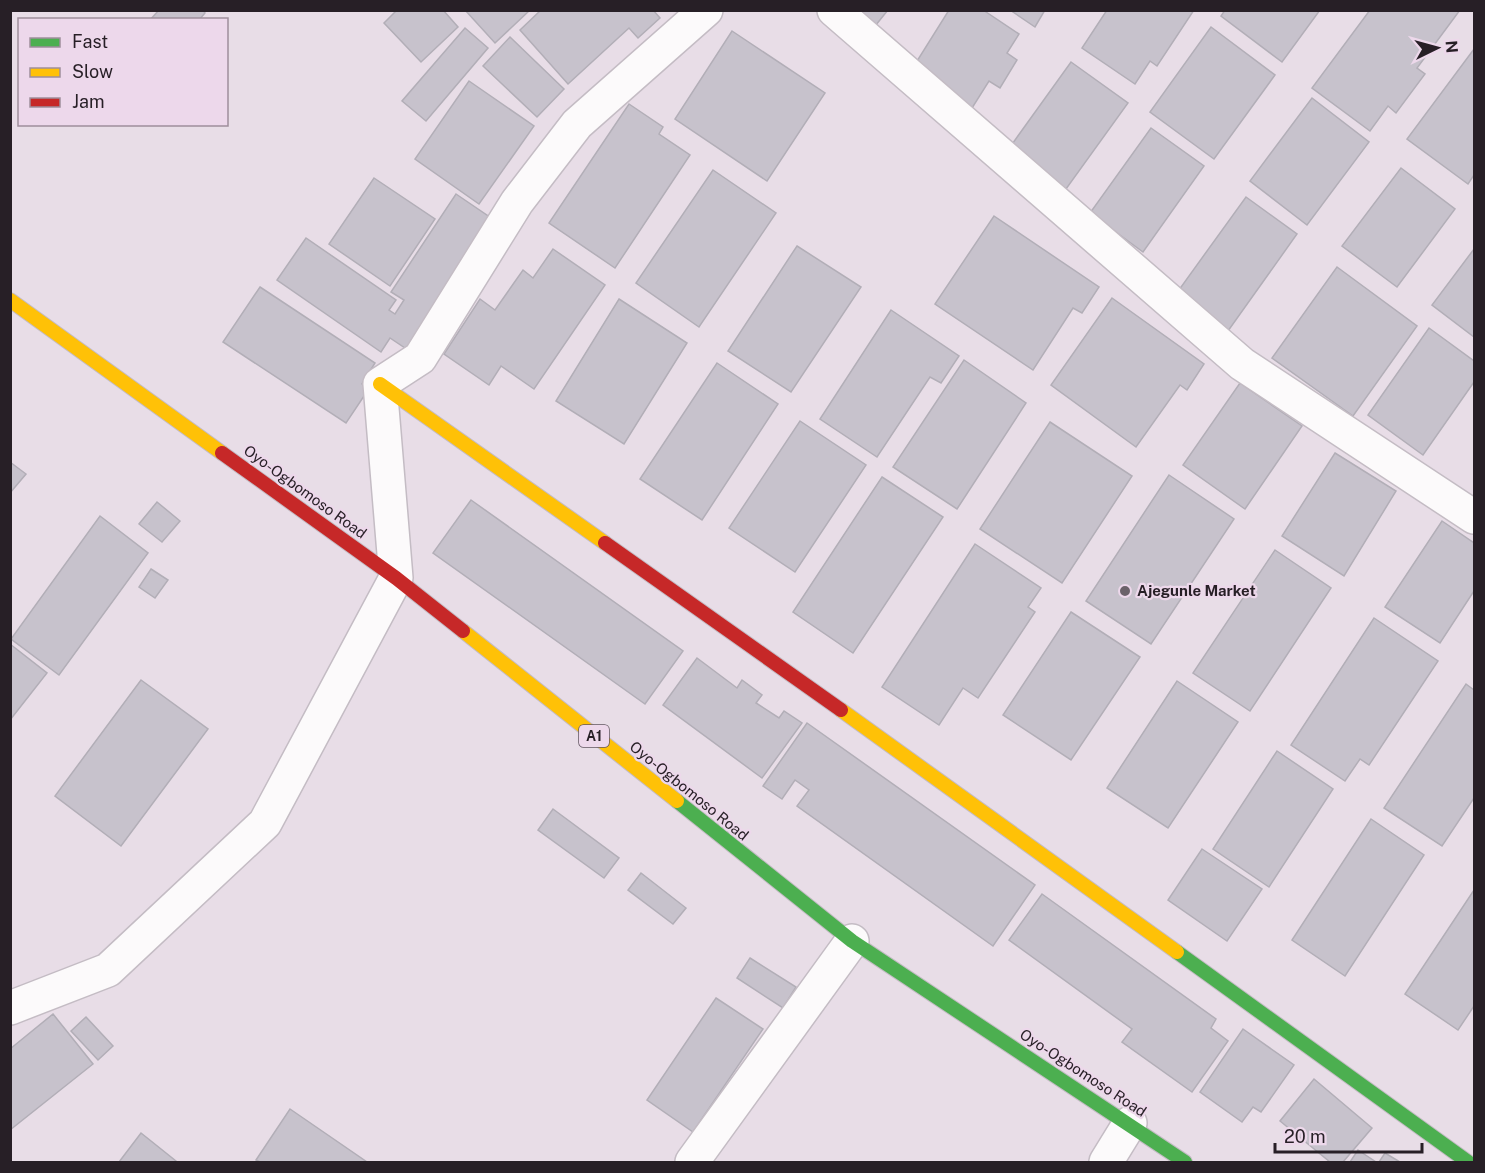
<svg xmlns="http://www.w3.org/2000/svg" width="1485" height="1173" viewBox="0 0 1485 1173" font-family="'Public Sans',sans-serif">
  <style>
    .building { fill: #c7c2cc; stroke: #b2aeb7; stroke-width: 1.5 }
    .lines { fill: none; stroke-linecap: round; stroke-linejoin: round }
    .street-casing { stroke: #c4bcc4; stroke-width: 36 }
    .fast-casing { stroke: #c4bcc4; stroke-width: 16 }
    .slow-casing { stroke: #c4bcc4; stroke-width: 16 }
    .jam-casing { stroke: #c4bcc4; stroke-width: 16 }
    .street { stroke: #fcfafb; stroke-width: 33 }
    .fast { stroke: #4caf50; stroke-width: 14 }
    .slow { stroke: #ffc107; stroke-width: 14 }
    .jam { stroke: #c62828; stroke-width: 14 }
    .poi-dot { fill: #6b626a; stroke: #edd8eb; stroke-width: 2 }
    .labels { text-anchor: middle; stroke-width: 4.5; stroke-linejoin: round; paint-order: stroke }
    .shield { fill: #edd8eb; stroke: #625661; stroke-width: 1.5 }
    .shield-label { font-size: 14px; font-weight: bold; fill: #271f26 }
    .street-label { font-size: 15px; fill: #271f26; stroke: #edd8eb }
    .poi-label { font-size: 15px; font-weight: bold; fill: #271f26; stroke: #edd8eb; text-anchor: start }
  </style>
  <rect width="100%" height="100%" fill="#e8dde7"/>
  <g class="building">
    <path d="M159 10H203L205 13 199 20H150Z"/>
    <path d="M397 10H443L458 27 421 62 384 23Z"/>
    <path d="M465 10H530L495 43Z"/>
    <path d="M541 10H653L660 18 638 38 629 28 568 84 520 30Z"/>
    <path d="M826 10H888L863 41Z"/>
    <path d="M949 10H983L1019 34 1007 53 1017 60 1000 88 989 81 967 116 907 77Z"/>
    <path d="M1010 10H1045L1035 27Z"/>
    <path d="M1107 10H1194L1157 66 1150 61 1135 84 1082 48Z"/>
    <path d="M1225 10H1320L1282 62 1221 16Z"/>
    <path d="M1370 10H1460L1417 68 1425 74 1396 113 1388 106 1370 131 1312 88Z"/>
    <path d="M1211 27 1275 75 1214 159 1150 112Z"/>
    <path d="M465 28 488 48 426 121 402 101Z"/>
    <path d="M732 31 825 93 767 181 675 119Z"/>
    <path d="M510 37 564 89 537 117 483 66Z"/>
    <path d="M1474 49V175L1468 184 1407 139Z"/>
    <path d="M1071 62 1128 103 1066 189 1010 147Z"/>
    <path d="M469 81 534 126 479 204 415 159Z"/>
    <path d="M1312 98 1369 142 1307 225 1250 181Z"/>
    <path d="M629 104 663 127 659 134 690 155 615 268 549 223Z"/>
    <path d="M1151 128 1204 166 1143 252 1090 213Z"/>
    <path d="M1401 168 1455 209 1397 287 1342 246Z"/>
    <path d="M713 170 776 213 699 327 636 283Z"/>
    <path d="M374 178 435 219 390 286 329 244Z"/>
    <path d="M456 194 497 222 411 352 390 338 381 352 277 280 306 238 396 300 389 310 395 314 404 300 391 292Z"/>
    <path d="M1246 197 1297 234 1228 331 1176 294Z"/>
    <path d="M994 216 1099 287 1082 313 1073 308 1033 370 935 304Z"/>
    <path d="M797 246 861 287 791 392 728 351Z"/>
    <path d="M553 249 605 285 534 389 501 366 489 385 444 354 480 299 495 310 523 270 533 278Z"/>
    <path d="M1474 249V337L1432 305Z"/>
    <path d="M1337 267 1417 326 1353 416 1272 358Z"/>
    <path d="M260 287 375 363 362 384 368 390 346 423 223 342Z"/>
    <path d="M1112 298 1204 364 1187 390 1180 385 1136 447 1051 385Z"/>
    <path d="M619 299 687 343 624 444 556 401Z"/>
    <path d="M891 310 959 356 941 383 930 377 877 457 820 419Z"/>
    <path d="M1429 328 1474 361V382L1423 455 1368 415Z"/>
    <path d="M964 360 1026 403 957 509 893 467Z"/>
    <path d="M717 363 778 404 702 520 640 479Z"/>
    <path d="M1240 383 1302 426 1245 509 1183 465Z"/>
    <path d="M800 421 866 465 795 572 729 528Z"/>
    <path d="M1050 422 1132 476 1062 583 980 529Z"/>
    <path d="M1335 453 1396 491 1344 576 1282 536Z"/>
    <path d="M10 462 26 474 10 493Z"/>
    <path d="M1169 475 1234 519 1151 644 1086 601Z"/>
    <path d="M882 477 943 517 853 653 793 612Z"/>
    <path d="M471 500 683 651 645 704 433 553Z"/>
    <path d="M157 502 180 521 162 542 139 524Z"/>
    <path d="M100 516 148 553 59 675 11 639Z"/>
    <path d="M1442 521 1474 543V591L1440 643 1385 607Z"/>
    <path d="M975 544 1041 588 1028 607 1035 612 978 698 963 688 939 725 882 687Z"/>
    <path d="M1275 550 1331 588 1250 711 1193 673Z"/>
    <path d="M151 569 168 580 155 598 139 587Z"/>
    <path d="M1071 612 1140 657 1071 760 1003 715Z"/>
    <path d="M1374 618 1438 661 1369 765 1360 759 1345 781 1291 745Z"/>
    <path d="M10 644 47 673 10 720Z"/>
    <path d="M697 658 737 688 742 680 762 695 756 703 779 718 784 711 802 723 762 778 663 705Z"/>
    <path d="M141 680 208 729 121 846 55 796Z"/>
    <path d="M1177 681 1238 722 1168 828 1107 788Z"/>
    <path d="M1466 684 1474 690V798L1442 846 1384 808Z"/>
    <path d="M807 723 1035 885 993 946 797 806 809 790 795 780 782 799 763 786Z"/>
    <path d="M1277 751 1333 789 1269 887 1213 849Z"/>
    <path d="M553 809 619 858 604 878 538 830Z"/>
    <path d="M1371 819 1424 855 1345 976 1292 940Z"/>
    <path d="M1202 849 1262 889 1227 941 1168 900Z"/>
    <path d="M641 873 686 908 673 924 628 890Z"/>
    <path d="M1474 890V1006L1458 1030 1405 994Z"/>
    <path d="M1042 894 1216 1019 1211 1028 1228 1041 1192 1092 1122 1042 1132 1029 1009 940Z"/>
    <path d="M750 958 796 987 783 1008 737 978Z"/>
    <path d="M716 998 763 1029 693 1132 647 1100Z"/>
    <path d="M53 1014 93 1064 10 1130V1049Z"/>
    <path d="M86 1017 113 1046 98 1060 71 1031Z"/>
    <path d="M1243 1029 1294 1065 1261 1112 1253 1107 1242 1122 1200 1092Z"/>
    <path d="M1314 1079 1372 1128 1343 1162H1330L1280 1121Z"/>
    <path d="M290 1109 367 1162H260L256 1160Z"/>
    <path d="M141 1133 176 1161 175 1162H119Z"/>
    <path d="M1358 1150 1376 1162H1350Z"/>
    <path d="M1385 1153 1400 1162H1379Z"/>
  </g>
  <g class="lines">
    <defs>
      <g id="street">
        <path d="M834 10 1242 364 1474 517"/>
        <path d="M10 1008 108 970 265 823 396 578 380 384 420 358 517 202 577 124 706 10"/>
        <path d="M692 1162 852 941"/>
        <path d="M1106 1162 1130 1123"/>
      </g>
      <g id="fast">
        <path d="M677 801 852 941 1185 1162"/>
        <path d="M1177 952 1468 1162"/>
      </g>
      <g id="slow">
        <path d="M10 300 222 453"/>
        <path d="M380 384 605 543"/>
        <path d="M463 631 677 801"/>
        <path d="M841 710 1177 952"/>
      </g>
      <g id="jam">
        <path d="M222 453 396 578 463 631"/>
        <path d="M605 543 841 710"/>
      </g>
    </defs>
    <use href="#street" class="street-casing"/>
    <use href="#fast" class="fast-casing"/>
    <use href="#slow" class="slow-casing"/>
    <use href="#jam" class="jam-casing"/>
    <use href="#street" class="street"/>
    <use href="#fast" class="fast"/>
    <use href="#slow" class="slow"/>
    <use href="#jam" class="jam"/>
  </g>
  <circle class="poi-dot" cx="1125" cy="591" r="6"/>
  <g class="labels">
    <rect class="shield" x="579" y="725" width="30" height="22" rx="4.5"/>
    <g class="shield-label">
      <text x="594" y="741">A1</text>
    </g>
    <g class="street-label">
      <text transform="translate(305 492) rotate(36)" y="5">Oyo-Ogbomoso Road</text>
      <text transform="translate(689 791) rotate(39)" y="5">Oyo-Ogbomoso Road</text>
      <text transform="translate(1083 1073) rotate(33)" y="5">Oyo-Ogbomoso Road</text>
    </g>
    <g class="poi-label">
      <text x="1137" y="596">Ajegunle Market</text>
    </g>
  </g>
  <rect width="1485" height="1173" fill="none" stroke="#271f26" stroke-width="24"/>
  <rect x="18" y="18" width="210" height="108" fill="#edd8eb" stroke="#9e8e9c" stroke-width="1.5"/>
  <rect x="30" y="38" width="30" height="9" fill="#4caf50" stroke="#9e8e9c" stroke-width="1.5"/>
  <text x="72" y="48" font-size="18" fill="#271f26">Fast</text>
  <rect x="30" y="68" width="30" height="9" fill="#ffc107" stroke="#9e8e9c" stroke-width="1.5"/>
  <text x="72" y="78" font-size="18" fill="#271f26">Slow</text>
  <rect x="30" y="98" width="30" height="9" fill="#c62828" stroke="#9e8e9c" stroke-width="1.5"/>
  <text x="72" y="108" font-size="18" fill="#271f26">Jam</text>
  <g transform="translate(1437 48) rotate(85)" stroke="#edd8eb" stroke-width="4.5" paint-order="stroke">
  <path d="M0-4.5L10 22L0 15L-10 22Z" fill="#271f26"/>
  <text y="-9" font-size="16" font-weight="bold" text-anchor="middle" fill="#271f26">N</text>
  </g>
  <path d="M1275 1143v9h147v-9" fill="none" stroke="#271f26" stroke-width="3"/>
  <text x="1284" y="1143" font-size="18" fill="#271f26" stroke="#edd8eb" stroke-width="4.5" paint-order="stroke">20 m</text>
</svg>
